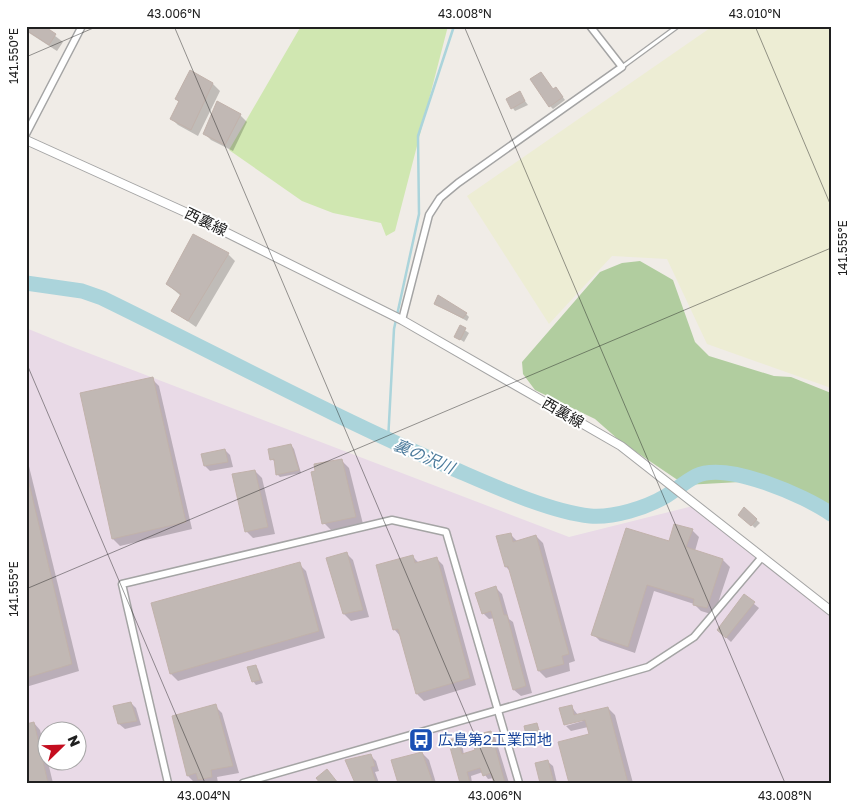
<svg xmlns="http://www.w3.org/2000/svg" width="857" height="809" viewBox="0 0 857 809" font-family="'Golos Text','Noto Sans JP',sans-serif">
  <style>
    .industrial { fill: #e9dae7; fill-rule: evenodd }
    .farmland { fill: #ededd4 }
    .grass { fill: #d0e7b1 }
    .forest { fill: #b1cd9f }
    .shadow { fill: #0003 }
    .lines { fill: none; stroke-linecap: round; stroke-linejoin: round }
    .stream { stroke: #abd4db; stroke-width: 2.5 }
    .river { stroke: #abd4db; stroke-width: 15 }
    .building { fill: #c1b8b4; stroke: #c1b2ab }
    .service-casing { stroke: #a4a4a4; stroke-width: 5.5 }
    .minor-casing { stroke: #a4a4a4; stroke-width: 9 }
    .tertiary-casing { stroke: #a4a4a4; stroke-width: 10 }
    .service { stroke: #fff; stroke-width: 3 }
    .minor { stroke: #fff; stroke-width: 6 }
    .tertiary { stroke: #fff; stroke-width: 8 }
    .ticks { fill: none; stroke: #202020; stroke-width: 1; stroke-opacity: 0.45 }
    .labels { text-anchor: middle; stroke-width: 4; stroke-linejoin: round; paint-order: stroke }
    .street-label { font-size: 15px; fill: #202020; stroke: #fff }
    .transit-label { font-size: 15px; fill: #164399; stroke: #fff; text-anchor: start }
    .water-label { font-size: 16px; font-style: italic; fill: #4c7b9c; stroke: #fff }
    .neatline { fill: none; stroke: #202020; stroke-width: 2 }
    .ticks-label { font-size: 12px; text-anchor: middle; fill: #202020 }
  </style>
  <rect width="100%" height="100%" fill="#f0ece7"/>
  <path class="industrial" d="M26 328 70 346 569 537 697 505 831 611V783H26ZM48 732H78V762H48Z"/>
  <path class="farmland" d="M713 26H831V388L707 344 667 259 612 256 549 324 467 196Z"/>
  <path class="grass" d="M301 26H448L395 231 386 236 381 223 333 213 302 201 229 150Z"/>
  <path class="forest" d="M640 261 673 280 695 342 709 356 774 376 791 377 831 393V516L787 493 740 482 685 485 620 441 595 419 535 390 523 374 522 362 600 272 622 263Z"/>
  <g class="shadow">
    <path d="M26 26H42L63 42 57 51 26 31Z"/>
    <path d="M190 72 213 84 220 91 198 136 178 125 171 118 179 102 176 99Z"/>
    <path d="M556 88 565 100 553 109 550 106Z"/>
    <path d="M519 93 528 105 515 111 507 100Z"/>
    <path d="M240 115 247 122 233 151 211 140 204 133Z"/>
    <path d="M194 235 228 254 235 261 196 327 173 311 181 296 167 284Z"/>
    <path d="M435 304 466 314 469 317 467 321Z"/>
    <path d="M460 327 469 333 464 342 455 336Z"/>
    <path d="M152 379 159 386 192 529 120 546 113 539Z"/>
    <path d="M291 445 294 449 301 473 280 477 277 474 276 462 271 459Z"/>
    <path d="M225 450 230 455 233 467 210 471 205 466Z"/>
    <path d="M26 454 79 671 26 687Z"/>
    <path d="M342 461 349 468 363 524 331 530 324 523Z"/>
    <path d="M255 471 262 478 275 534 253 538 246 531Z"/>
    <path d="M744 509 760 523 755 528 740 514Z"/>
    <path d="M692 530 699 537 695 551 723 560 730 567 714 615 701 611 694 604 654 591 635 653 600 641 593 634 669 543Z"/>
    <path d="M510 534 518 542 536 536 543 543 575 661 569 663 570 671 546 678 539 671 511 572 506 567Z"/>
    <path d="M346 553 353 560 369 617 351 621 344 614Z"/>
    <path d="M412 556 419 563 436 558 443 565 476 685 424 701 417 694 401 637 394 629Z"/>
    <path d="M299 564 306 571 325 638 178 681 171 674 153 604Z"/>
    <path d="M496 588 502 594 509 619 513 622 532 693 521 696 514 690 495 618 489 619 483 613Z"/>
    <path d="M744 596 759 608 731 642 718 630Z"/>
    <path d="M255 666 258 669 263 683 256 685 253 681Z"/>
    <path d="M131 703 136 708 141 725 125 729 119 724Z"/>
    <path d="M215 706 222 713 239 773 217 777 218 783H195L188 776 174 717Z"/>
    <path d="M571 706 578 715 608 708 615 715 633 783H571L590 735 588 727 571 731 566 726 583 721 581 719 564 724Z"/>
    <path d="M34 723 40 730 53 783H26Z"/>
    <path d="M537 724 543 738 532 742 528 738Z"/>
    <path d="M490 733 495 737 509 783H495L494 778 488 779 483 772 471 776 472 783H461L457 739 462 744 464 755 477 751Z"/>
    <path d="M422 753 429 760 436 783H399Z"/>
    <path d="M370 755 376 761 379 771 375 772 379 783H357Z"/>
    <path d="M547 761 553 766 557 783H541Z"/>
  </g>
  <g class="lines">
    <path class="stream" d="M388 441 394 329 419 214 418 136 454 26"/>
    <path class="river" d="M26 283 82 291 102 298C219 355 334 417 454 469 491 485 550 512 590 516 613 518 646 508 666 496 676 490 686 481 696 476 727 461 805 496 831 514"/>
  </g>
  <g class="building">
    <path d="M26 26H44L56 34 49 45 26 30Z"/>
    <path d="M190 70 213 83 191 130 170 119 179 101 175 99Z"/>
    <path d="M541 72 553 89 556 87 563 97 549 107 530 79Z"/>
    <path d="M520 91 525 101 511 109 506 99Z"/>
    <path d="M217 101 241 114 225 145 203 134Z"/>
    <path d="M193 234 229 253 188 321 171 311 181 294 166 284Z"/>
    <path d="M438 295 467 313 463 318 434 304Z"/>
    <path d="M460 325 466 328 460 340 454 337Z"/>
    <path d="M153 377 186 522 112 539 80 393Z"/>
    <path d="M291 444 299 470 276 475 274 459 270 460 268 449Z"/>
    <path d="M225 449 228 462 204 466 201 454Z"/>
    <path d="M342 459 356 517 322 524 311 472 315 471 314 464Z"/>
    <path d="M255 470 268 527 245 532 232 474Z"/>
    <path d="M29 483 72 664 26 678V484Z"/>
    <path d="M744 507 757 519 751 526 738 515Z"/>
    <path d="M674 524 693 529 686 547 723 559 707 608 693 605 694 599 647 585 628 647 591 635 626 528 669 541Z"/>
    <path d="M511 533 513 542 536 535 569 654 562 656 564 664 538 671 508 566 505 567 496 536Z"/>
    <path d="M347 552 363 610 343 614 326 558Z"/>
    <path d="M413 555 415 563 437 557 470 678 416 694 398 629 393 630 376 565Z"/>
    <path d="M300 562 319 631 170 674 151 603Z"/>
    <path d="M496 586 504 615H507L526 686 513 690 491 611 482 614 475 593Z"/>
    <path d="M744 594 755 602 726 638 717 630Z"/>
    <path d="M256 665 260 680 252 682 247 667Z"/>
    <path d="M131 702 137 721 118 724 113 706Z"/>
    <path d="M216 704 233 766 211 770 212 777 198 780 196 773 187 776 172 716Z"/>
    <path d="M572 705 574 715 608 707 628 783H569L558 742 589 734 585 720 564 725 559 708Z"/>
    <path d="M34 722 48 783H26V724Z"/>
    <path d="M537 723 540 735 527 739 524 726Z"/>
    <path d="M491 731 505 783H494L491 773 483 776 480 768 467 772 470 783H460L448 740 457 738 462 754 475 750 471 736Z"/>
    <path d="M422 752 433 783H398L391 760Z"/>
    <path d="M371 754 375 766 371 767 376 783H355L345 760Z"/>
    <path d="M548 760 554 783H540L535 763Z"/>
    <path d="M327 769 338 783H320L316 778Z"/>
  </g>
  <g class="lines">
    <defs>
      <path id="service" d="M622 67 678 26"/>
      <g id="minor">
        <path d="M26 134 82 26"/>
        <path d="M402 320 429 215 440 198 458 183 622 67 590 26"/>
        <path d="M168 783 122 584 392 520 446 532 519 783"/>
        <path d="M243 783 648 667 694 637 762 557"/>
      </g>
      <path id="tertiary" d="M26 140 185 212 402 320 621 446 831 611"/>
    </defs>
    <use href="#service" class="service-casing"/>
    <use href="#minor" class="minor-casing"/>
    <use href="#tertiary" class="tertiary-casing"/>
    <use href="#service" class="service"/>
    <use href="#minor" class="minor"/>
    <use href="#tertiary" class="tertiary"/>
  </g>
  <path class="ticks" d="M174 26 495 783M464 26 785 783M755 26 831 206M26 57 98 26M26 362 205 783M26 589 831 248M826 783 831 781"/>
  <defs>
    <symbol id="bus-square" viewBox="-11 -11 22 22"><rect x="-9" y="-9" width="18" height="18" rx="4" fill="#1a4fb4" stroke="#fff"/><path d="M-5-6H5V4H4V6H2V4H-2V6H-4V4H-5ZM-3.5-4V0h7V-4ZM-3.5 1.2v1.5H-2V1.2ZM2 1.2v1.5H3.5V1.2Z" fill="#fff"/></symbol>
  </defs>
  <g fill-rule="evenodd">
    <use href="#bus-square" x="407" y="726" width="28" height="28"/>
  </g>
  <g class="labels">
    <g class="street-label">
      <text transform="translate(206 222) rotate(26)" y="5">西裏線</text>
      <text transform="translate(563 413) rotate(30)" y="5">西裏線</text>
    </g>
    <g class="transit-label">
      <text x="438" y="745">広島第2工業団地</text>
    </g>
    <g class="water-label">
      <text transform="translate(424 456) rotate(23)" y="6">裏の沢川</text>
    </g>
  </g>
  <rect width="857" height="809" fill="none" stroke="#ffffff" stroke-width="55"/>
  <g transform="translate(62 746) rotate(67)"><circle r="24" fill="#ffffff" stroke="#a6a6a6"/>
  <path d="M0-4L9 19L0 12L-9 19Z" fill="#c40d1f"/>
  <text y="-8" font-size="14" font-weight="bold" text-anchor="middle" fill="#202020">N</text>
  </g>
  <rect x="28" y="28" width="802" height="754" class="neatline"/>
  <g class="ticks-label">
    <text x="174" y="18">43.006°N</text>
    <text x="465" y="18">43.008°N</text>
    <text x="755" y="18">43.010°N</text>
    <text transform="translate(14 56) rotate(-90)" y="4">141.550°E</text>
    <text transform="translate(843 248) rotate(-90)" y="4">141.555°E</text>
    <text transform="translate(14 589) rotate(-90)" y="4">141.555°E</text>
    <text x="204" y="800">43.004°N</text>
    <text x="495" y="800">43.006°N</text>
    <text x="785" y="800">43.008°N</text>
  </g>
</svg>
